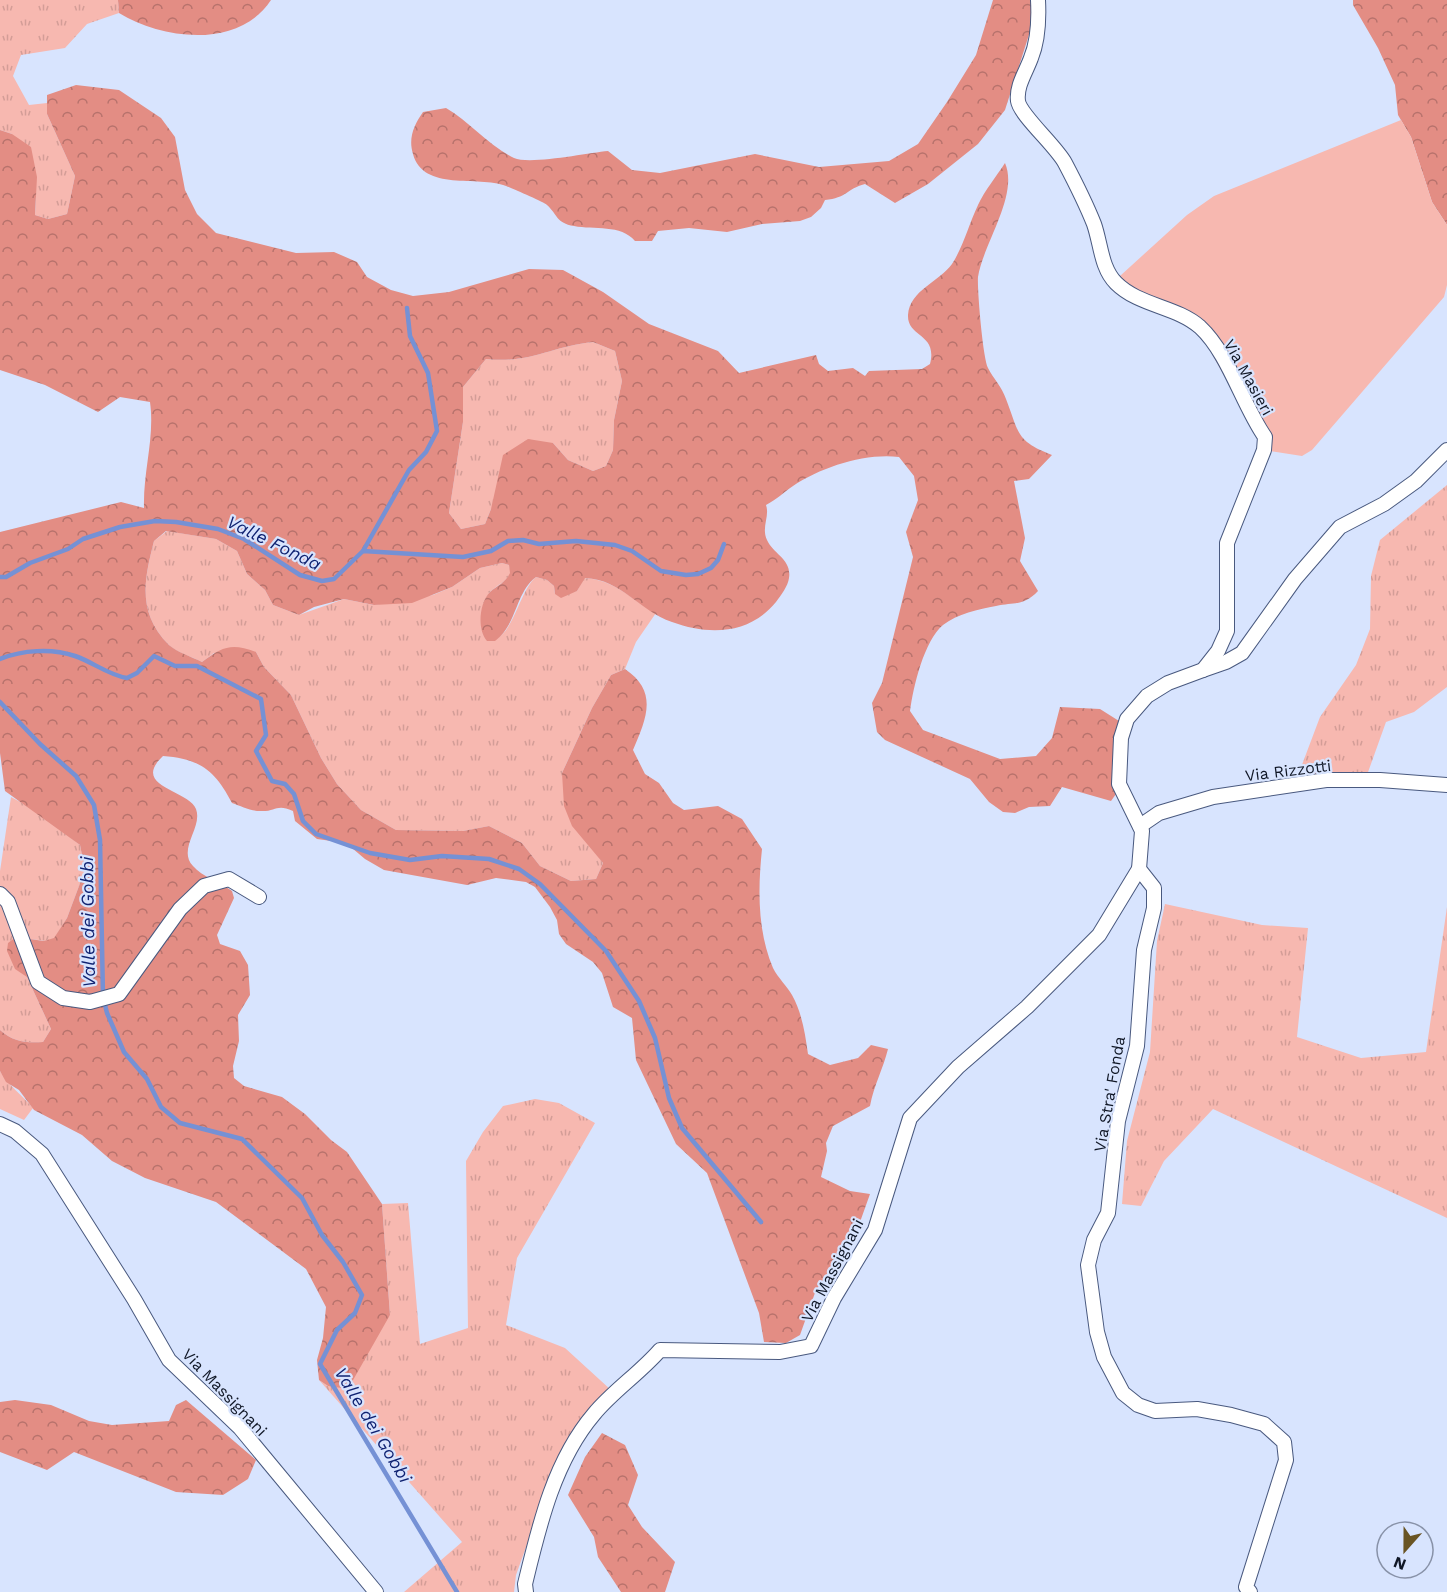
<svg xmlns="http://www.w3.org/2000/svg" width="1447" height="1592" viewBox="0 0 1447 1592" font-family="'Work Sans',sans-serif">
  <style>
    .grass { fill: url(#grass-tufts) }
    .forest { fill: url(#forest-crowns); fill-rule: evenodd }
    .garden { fill: #f7b8b0 }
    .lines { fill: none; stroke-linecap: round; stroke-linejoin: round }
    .stream { stroke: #7591d5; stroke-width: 4.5 }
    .minor-casing { stroke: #49597f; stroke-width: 16 }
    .minor { stroke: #fff; stroke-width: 14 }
    .labels { text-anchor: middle; stroke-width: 4.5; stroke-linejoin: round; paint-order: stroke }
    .street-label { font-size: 16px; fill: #101726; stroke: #d8e4fe }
    .water-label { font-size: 18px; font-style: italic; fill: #102372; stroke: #d8e4fe }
  </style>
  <defs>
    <pattern id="grass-tufts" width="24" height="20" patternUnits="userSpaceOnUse" patternTransform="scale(1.5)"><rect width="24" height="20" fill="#f7b8b0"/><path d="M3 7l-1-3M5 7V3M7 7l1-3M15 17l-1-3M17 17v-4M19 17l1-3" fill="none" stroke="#d39d97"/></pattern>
    <pattern id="forest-crowns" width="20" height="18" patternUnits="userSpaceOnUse" patternTransform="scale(1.5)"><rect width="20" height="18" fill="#e38d84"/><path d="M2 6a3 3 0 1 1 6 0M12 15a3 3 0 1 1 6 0" fill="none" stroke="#b7726c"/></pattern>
  </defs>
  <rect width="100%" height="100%" fill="#d8e4fe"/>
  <g class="grass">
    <path d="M0 0H118L119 13 87 24 65 48 21 55 13 76 29 105 47 103V114L75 176 67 214 48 219 35 215 36 198 12 134 0 130Z"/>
    <path d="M593 342 615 351 622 381 614 420 613 450 606 466 593 471 568 460 553 443 491 509 485 524 461 529 449 513 463 422V387L486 359C530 364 552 346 593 342Z"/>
    <path d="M1447 485V687L1414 712 1386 722 1367 775 1297 778 1320 717 1356 665 1370 629 1371 576 1380 540Z"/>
    <path d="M167 531 216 539 237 551 247 574 265 590 273 605 299 615 344 599 374 605 433 595 452 587 480 568 502 563 509 565 511 573C504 584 498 584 490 592 480 604 477 630 488 641 513 641 518 592 536 577L547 580 554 586 555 594 577 591 584 578C616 580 630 599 656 613L636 642 625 669 611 675 592 708 562 773 589 843 603 863 596 879 571 881 540 866 522 843 489 826 463 831 396 830 361 810 337 784 321 758 291 695 264 667 256 652 214 653 202 662C193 657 177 653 169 645 137 613 144 580 154 541Z"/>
    <path d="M11 797 37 811 80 845 85 870 67 918 54 939 45 941 16 937 27 977 51 1029 43 1042C26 1043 13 1042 0 1030V871Z"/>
    <path d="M1165 904 1262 925 1308 928 1297 1037 1361 1058 1426 1052 1447 907V1218L1213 1109 1164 1161 1141 1206 1122 1204 1127 1141 1150 1052 1157 941Z"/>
    <path d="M0 1071C8 1085 22 1095 33 1108L24 1120 0 1109Z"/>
    <path d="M535 1099 559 1103 595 1123 517 1258 506 1325 565 1348 611 1390 552 1475 516 1575 514 1592H404L462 1542 319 1380 328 1386 390 1315 382 1204 408 1203 420 1344 468 1328 466 1161 483 1132 503 1106Z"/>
  </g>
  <g class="forest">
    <path d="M118 0H271C239 49 163 40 119 13Z"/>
    <path d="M993 0H1040L1005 110 978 144 928 184 895 203 865 184C846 189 847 198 825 200L821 208 811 217 800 221 762 224 727 232 689 228 658 231 652 241H635C621 224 594 230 574 226 556 223 558 215 547 205 544 202 511 188 506 186 478 175 423 192 413 154 408 138 414 125 423 112L446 108C470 122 489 146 514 158 530 165 587 153 608 151L632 170 660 173 755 154 819 167 889 161 918 144 947 102 976 55Z"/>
    <path d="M1353 0H1447V225L1432 202 1411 137 1398 115 1395 85 1378 48 1353 5Z"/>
    <path d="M76 85 119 90 161 118 175 137 185 190 197 214 216 233 296 253 334 252 357 262 367 277 391 290 413 296 449 292 529 269 563 270 603 292 649 324 718 351 739 373 816 355 819 364 828 371 853 368 865 376 869 371 922 369 930 364C938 333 907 338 908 315 910 290 939 282 952 264 963 247 969 224 978 205 985 190 996 177 1005 163 1019 195 983 244 978 277 977 289 983 359 988 368 993 378 1002 387 1006 399 1019 432 1015 441 1052 455L1029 479 1014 481 1025 538 1020 561 1038 591C1024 606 1015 602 996 606 979 609 957 614 943 625 924 641 913 687 910 711L923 730 1000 759 1036 756 1052 738 1060 707 1100 709 1119 721 1116 794 1111 801 1062 787 1050 806 1029 807 1015 813 1003 812 989 802 970 779 885 740 877 732 872 703 882 683 913 557 906 532 918 500 914 476 899 457C864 453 822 467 793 486 783 493 777 499 766 505 770 517 761 527 767 540 773 554 792 559 789 578 788 586 781 595 776 602 750 634 710 636 672 622 639 611 623 580 585 578L577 591 561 598 555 594 554 586 547 580 536 577C515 593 517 625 495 641H487C477 630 479 603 490 592 498 585 505 583 510 573L509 565 502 563 480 568 452 587 412 603 374 605 344 599 314 607 299 615 273 605 265 590 247 574 237 551 216 539 166 531 154 541C144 580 137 613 169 645 177 652 192 657 202 662 223 646 232 643 256 652L264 667 291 695 321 758 337 784 361 810 396 830 463 831 489 826 522 843 540 866 571 881 596 879 603 863 572 826 564 806 562 773 592 708 611 675 625 669C659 692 646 719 633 750L645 774 659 783 673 803 684 810 718 806 742 819 762 849C758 888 757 930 773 968 778 978 787 986 792 995 802 1013 805 1033 808 1054L830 1065 858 1058 871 1045 888 1049C883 1069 874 1085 870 1106L833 1126 826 1143 827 1151 821 1177 850 1191 870 1194 855 1236 816 1290 800 1335 786 1343 764 1342 759 1313 707 1173 676 1144 636 1060 632 1018 613 1007 602 973 593 962 566 944 559 934 557 920 550 907 535 887 526 882 496 878 467 885 384 870 365 859 346 843 317 839 295 821 293 811C276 803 276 812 260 811 250 811 241 806 232 803 215 770 200 759 163 756 130 787 189 790 196 809 203 828 177 849 193 866 202 877 220 882 232 891L234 898 217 935 220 944 240 951 248 965 250 995 238 1015 239 1041 233 1066 234 1078 244 1086 282 1097 305 1114 331 1140 347 1152 382 1204 390 1315 348 1389 328 1386 319 1380 317 1360 323 1338 326 1307 306 1269 216 1202 145 1178 112 1161 82 1135 34 1110 19 1090 6 1082 0 1071V1030C13 1042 26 1043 43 1042L51 1029 27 977 15 969 7 951 8 943 16 937 44 941 54 938 67 918 85 870 80 845 5 791 0 753V532L121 502 144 508C143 470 155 438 150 402L120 397 98 412 45 385 0 370V130L12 134 31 147 37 177 35 215 48 219 67 214 75 176 47 114V95ZM593 342 615 351 622 381 614 420 613 450 606 466 593 471 568 460 553 443 528 439 503 455 491 509 485 524 461 529 449 513 463 422V387L486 359C530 364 552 346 593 342Z"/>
    <path d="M15 1400 51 1405 89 1421 112 1425 169 1421 176 1405 186 1400 256 1460 248 1479 223 1495 176 1492 74 1452 47 1470 0 1452V1402Z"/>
    <path d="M602 1433 625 1445 638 1475 628 1505 642 1527 675 1562 665 1592H621L598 1557 594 1537 568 1495 585 1457Z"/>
  </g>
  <path class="garden" d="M1401 120 1411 137 1432 202 1447 225V285L1444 297 1312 450 1302 456 1258 449 1257 434 1203 338 1179 321 1131 302 1109 286 1187 215 1214 196Z"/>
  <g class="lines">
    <g class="stream">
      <path d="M363 551 409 470 426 452 437 431 428 373 410 336 407 308"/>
      <path d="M0 577H6L30 563 68 549 83 539 120 527 155 521 176 522 218 529 244 539 300 575 322 581 334 579 363 551 463 557 491 551 508 541 523 540 539 544 576 541 615 545 632 551 661 571 686 575 698 574 711 568 718 560 724 544"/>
      <path d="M0 659C22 650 52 648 75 656 93 662 108 675 127 678L137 673 154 656 175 666H197L261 699 266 735 256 751 272 781 285 784 294 794 303 821 316 834 370 853 410 860 442 856 489 859 519 869 540 884 606 951 639 1001 655 1038 669 1098 682 1128 761 1222"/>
      <path d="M0 702 40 744 76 776 94 805 100 840 103 997 107 1013 124 1052 147 1079 161 1107 180 1123 242 1139 302 1198 322 1235 343 1262 362 1295 355 1313 337 1330 320 1364 457 1592"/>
    </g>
    <defs>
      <g id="minor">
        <path d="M1038 0C1039 19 1038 41 1031 58 1026 72 1016 86 1018 101 1020 115 1056 146 1065 163 1075 182 1086 204 1094 224 1101 244 1101 268 1116 283 1139 306 1176 306 1200 327 1229 354 1242 404 1265 437L1264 450 1227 543V631L1218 651 1203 670 1168 683 1147 696 1127 719 1121 738 1119 784 1142 831 1139 869 1154 888V908L1144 950 1137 1046 1118 1121 1108 1213 1094 1240 1088 1265 1097 1332 1104 1357 1123 1393 1138 1405 1155 1411 1197 1409 1231 1415 1264 1424 1284 1442 1286 1460 1246 1587 1250 1592"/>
        <path d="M1203 670 1226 662 1242 653 1295 579 1340 527 1384 504 1416 481 1447 450"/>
        <path d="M1140 826 1159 813 1213 797 1326 780H1380L1447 785"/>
        <path d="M0 894 8 902 38 982 63 998 90 1002 119 994 180 909 204 886 229 879 259 897"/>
        <path d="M0 1124 15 1131 42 1154 134 1299 169 1360 240 1428 376 1592"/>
        <path d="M526 1592 525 1584C539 1526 554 1461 594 1414 613 1391 640 1373 660 1350L780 1352 811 1346 834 1298 875 1230 910 1118 958 1067 1027 1007 1099 935 1139 869"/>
      </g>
    </defs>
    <use href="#minor" class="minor-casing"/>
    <use href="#minor" class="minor"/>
  </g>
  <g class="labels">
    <g class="street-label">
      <text transform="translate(1249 377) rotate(61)" y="6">Via Masieri</text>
      <text transform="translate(1288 770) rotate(-7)" y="6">Via Rizzotti</text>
      <text transform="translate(1109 1094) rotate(-80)" y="6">Via Stra' Fonda</text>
      <text transform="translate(832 1270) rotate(-62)" y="6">Via Massignani</text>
      <text transform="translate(225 1392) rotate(46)" y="6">Via Massignani</text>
    </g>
    <g class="water-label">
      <text transform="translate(274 543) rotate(26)" y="6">Valle Fonda</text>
      <text transform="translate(88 922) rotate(-91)" y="6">Valle dei Gobbi</text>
      <text transform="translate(373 1425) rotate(59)" y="6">Valle dei Gobbi</text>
    </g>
  </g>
  <g transform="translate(1405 1550) rotate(201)"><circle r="28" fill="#d8e4fe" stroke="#8892a8" stroke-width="1.5"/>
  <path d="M0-4.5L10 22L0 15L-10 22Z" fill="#695423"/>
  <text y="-9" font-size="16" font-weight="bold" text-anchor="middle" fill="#101726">N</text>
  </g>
</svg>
